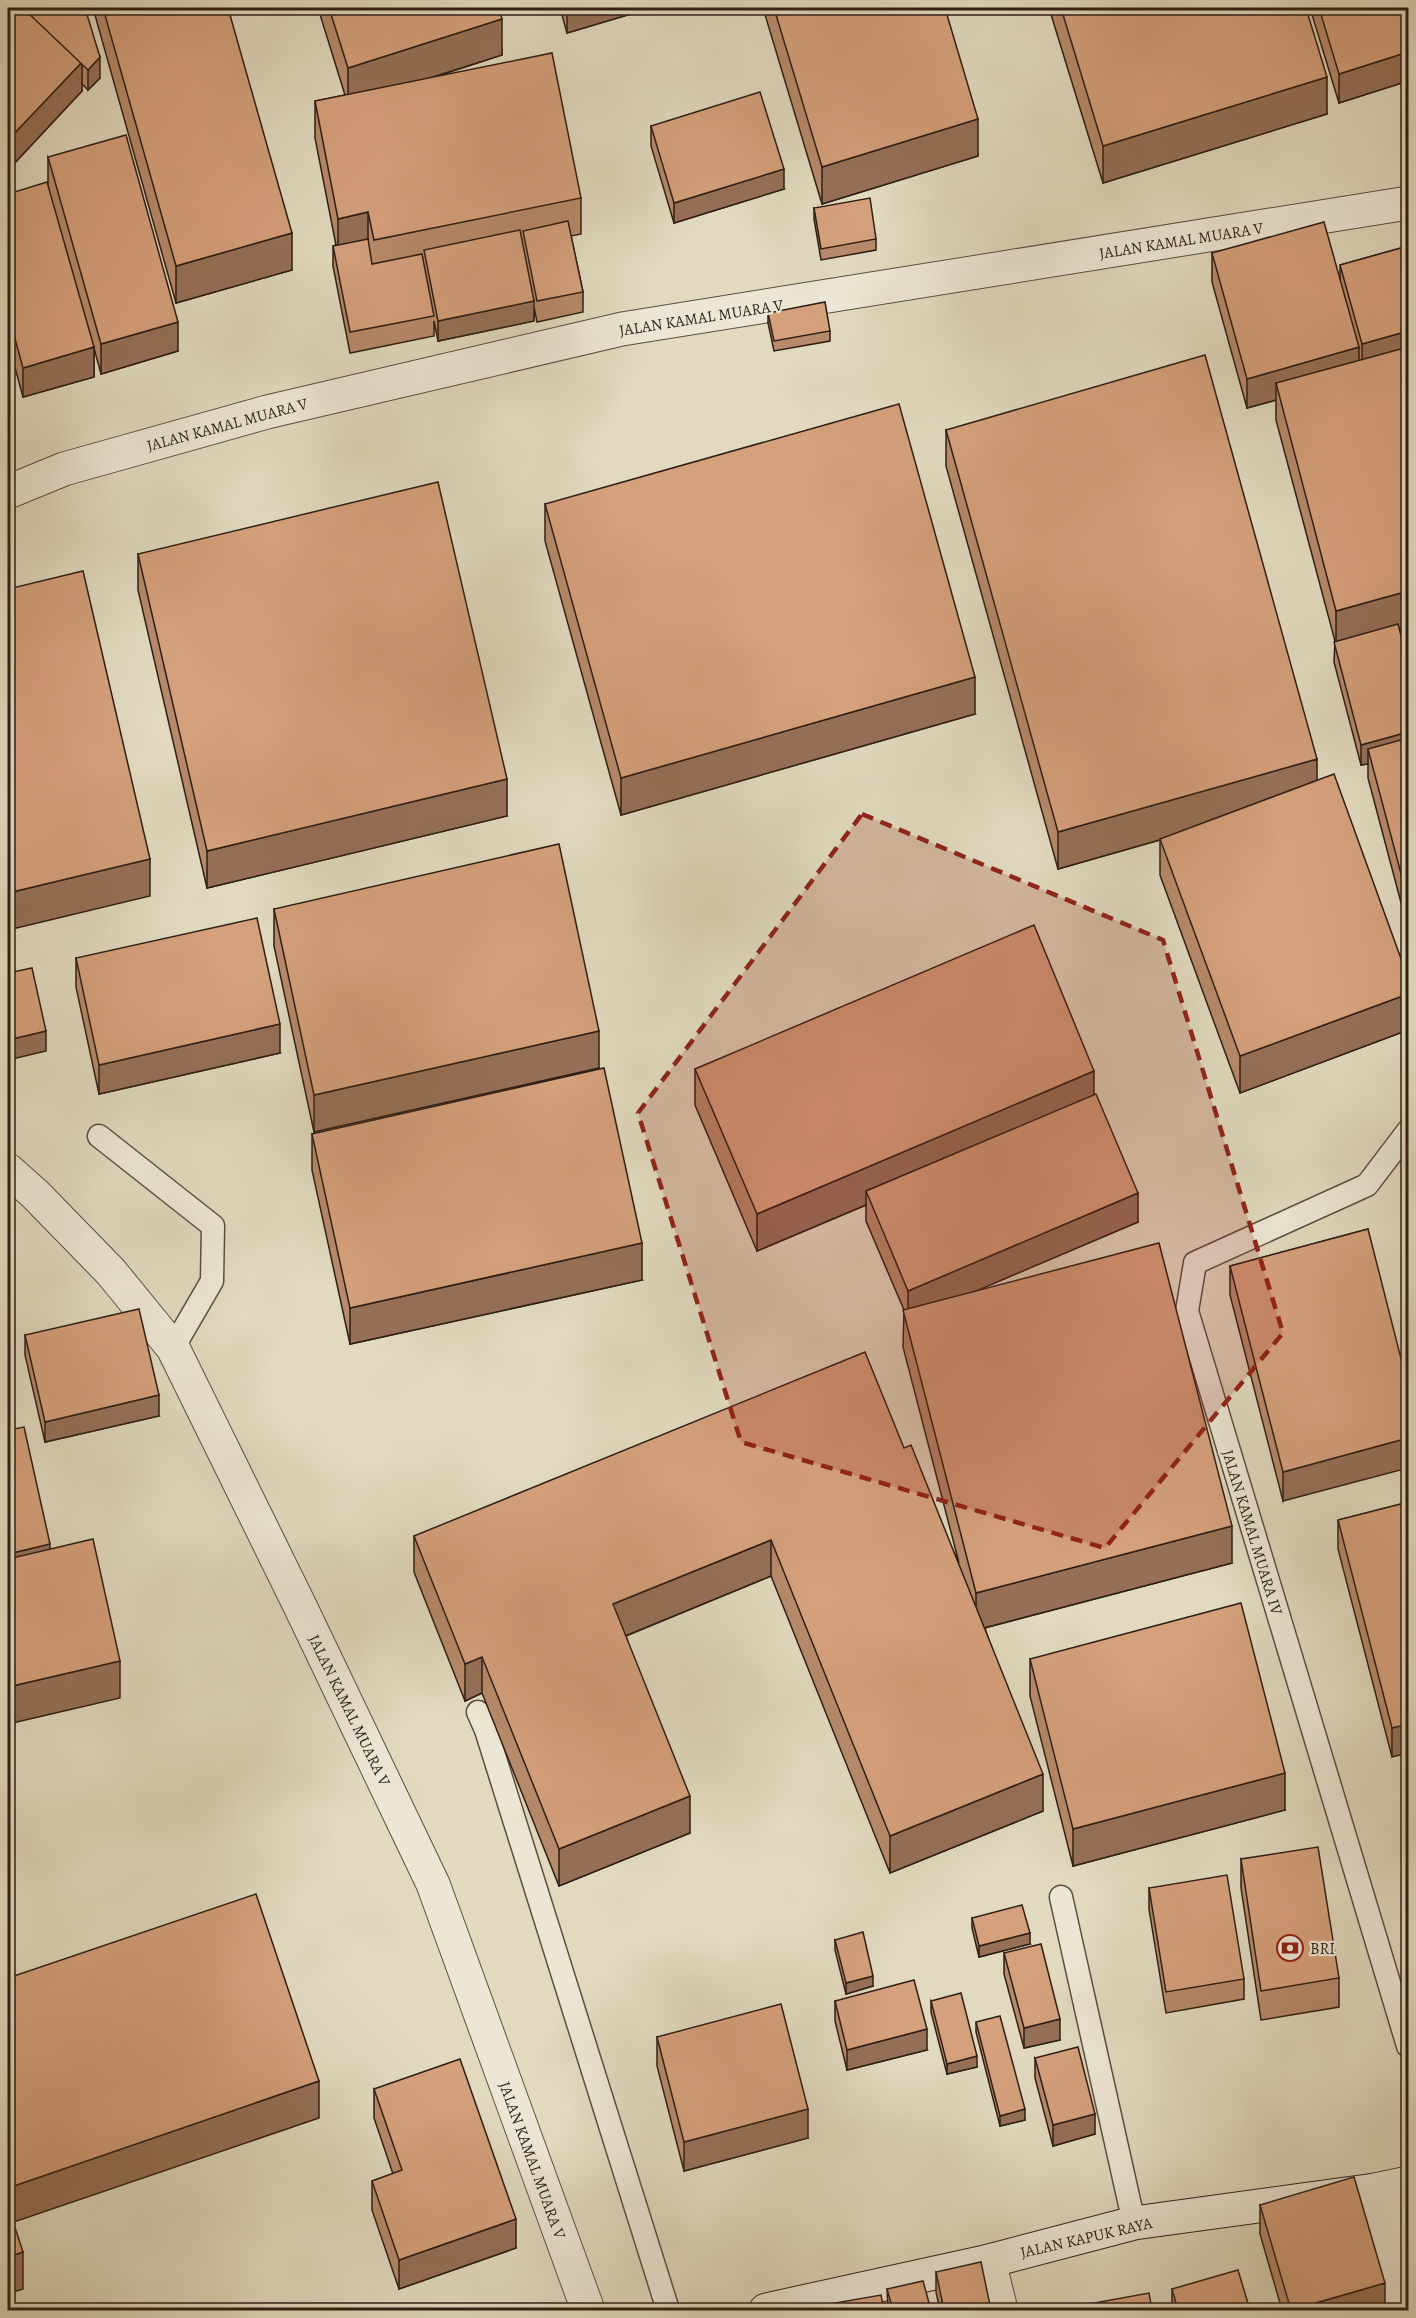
<svg xmlns="http://www.w3.org/2000/svg" width="1416" height="2318" viewBox="0 0 1416 2318" font-family="Alegreya,serif">
  <style>
    .lines { fill: none; stroke-linecap: round; stroke-linejoin: round }
    .service-casing { stroke: #5c4d3f; stroke-width: 25 }
    .minor-casing { stroke: #5c4d3f; stroke-width: 35 }
    .secondary-casing { stroke: #2f1e14; stroke-width: 35 }
    .service { stroke: #ece7d5; stroke-width: 22 }
    .minor { stroke: #ece7d5; stroke-width: 33 }
    .secondary { stroke: #ece7d5; stroke-width: 33 }
    .wall { fill: #b78a6b; stroke: #2f1e14; stroke-width: 1.5 }
    .shaded-wall { fill: #957057; stroke: #2f1e14; stroke-width: 1.5 }
    .building { fill: #d5a07c; stroke: #2f1e14; stroke-width: 1.5 }
    .marked { fill: #8f2418; fill-opacity: 0.2; stroke: #8f2418; stroke-width: 4.5; stroke-dasharray: 12 8; stroke-linejoin: round }
    .labels { text-anchor: middle; stroke-width: 4.5; stroke-linejoin: round; paint-order: stroke }
    .street-label { font-size: 16px; fill: #2f1e14; stroke: #ece7d5 }
    .poi-label { font-size: 16px; fill: #2f1e14; stroke: #ece7d5; text-anchor: start }
  </style>
  <rect width="100%" height="100%" fill="#e1dabf"/>
  <filter id="stains"><feTurbulence type="fractalNoise" baseFrequency=".00333" numOctaves="4"/><feColorMatrix values="0 0 0 0 .2 0 0 0 0 .09 0 0 0 0 .02 0 0 0 .5 -.17"/></filter>
  <radialGradient id="worn" r=".72"><stop offset=".6" stop-color="#630" stop-opacity="0"/><stop offset="1" stop-color="#630" stop-opacity=".3"/></radialGradient>
  <g class="lines">
    <defs>
      <g id="service">
        <path d="M1408 1131 1367 1185 1195 1263 1187 1311 1408 2046"/>
        <path d="M99 1136 213 1226 212 1281 173 1348"/>
        <path d="M478 1712 486 1730 668 2310"/>
        <path d="M1061 1897 1134 2223"/>
        <path d="M1395 2186 1408 2245"/>
      </g>
      <g id="minor">
        <path d="M8 492 64 469 267 412 622 329 1408 203"/>
        <path d="M8 1170 35 1194 111 1272 173 1348 299 1604 433 1884 588 2310"/>
        <path d="M1375 2190 1403 2310"/>
        <path d="M989 2261 1001 2310"/>
      </g>
      <path id="secondary" d="M766 2310 989 2261 1134 2223 1375 2190 1408 2183"/>
    </defs>
    <use href="#service" class="service-casing"/>
    <use href="#minor" class="minor-casing"/>
    <use href="#secondary" class="secondary-casing"/>
    <use href="#service" class="service"/>
    <use href="#minor" class="minor"/>
    <use href="#secondary" class="secondary"/>
  </g>
  <g class="wall">
    <path d="M8 8 100 78 88 90 82 84V91L10 168 8 165Z"/>
    <path d="M93 8H228L292 270 176 303Z"/>
    <path d="M318 8H499L502 55 435 77 581 198V234L571 236 583 292V312L537 322 534 307V321L438 341 434 321V336L350 353 333 266V246L336 245 315 138V101L345 95Z"/>
    <path d="M560 8H651L567 33Z"/>
    <path d="M763 8H945L978 156 822 204Z"/>
    <path d="M1049 8H1306L1327 114 1103 183Z"/>
    <path d="M1310 8H1408V81L1339 103Z"/>
    <path d="M651 126 784 189 674 223 651 146Z"/>
    <path d="M48 157 178 351 101 374 94 348V377L23 397 8 342V194L48 186Z"/>
    <path d="M814 208 876 239V250L821 260 814 219Z"/>
    <path d="M1408 246V628L1400 630 1408 663V929L1368 778V764L1361 765 1334 662 1335 641 1276 420V400L1247 408 1212 282V253L1340 280V265Z"/>
    <path d="M768 313 830 331V341L774 351 768 323Z"/>
    <path d="M946 430 1317 780 1408 978V1030L1240 1093 1160 875V840L1058 869 946 466Z"/>
    <path d="M545 504 975 714 621 815 545 541Z"/>
    <path d="M138 554 507 816 207 888 138 590Z"/>
    <path d="M274 909 599 1068 314 1132 274 946Z"/>
    <path d="M76 958 280 1053 99 1094 76 987Z"/>
    <path d="M695 1069 1094 1094 1138 1222 975 1291 1232 1563 985 1628 1043 1811 890 1873 771 1576 626 1636 690 1833 559 1886 482 1693 465 1701 414 1572V1536L904 1448 959 1563 903 1347 904 1310 866 1221V1205L757 1251 695 1105Z"/>
    <path d="M312 1134 642 1280 350 1344 312 1170Z"/>
    <path d="M1368 1229 1283 1501 1230 1295V1266Z"/>
    <path d="M25 1335 159 1416 45 1442 25 1355Z"/>
    <path d="M1401 1504 1392 1757 1338 1549V1520Z"/>
    <path d="M1030 1659 1285 1810 1073 1866 1030 1696Z"/>
    <path d="M1241 1859 1339 1978V2007L1261 2020 1241 1888Z"/>
    <path d="M1149 1888 1244 1979V1999L1166 2013 1149 1909Z"/>
    <path d="M972 1918 1030 1944 979 1957 972 1928Z"/>
    <path d="M835 1940 873 1986 846 1994 835 1950Z"/>
    <path d="M1004 1953 1060 2040 1024 2048 1004 1974Z"/>
    <path d="M835 2001 927 2050 847 2070 835 2021Z"/>
    <path d="M931 2001 977 2067 947 2074 931 2012Z"/>
    <path d="M976 2022 1025 2120 1000 2126 976 2032Z"/>
    <path d="M657 2037 808 2138 684 2171 657 2066Z"/>
    <path d="M1035 2058 1095 2134 1053 2146 1035 2078Z"/>
    <path d="M374 2089 516 2248 399 2289 372 2210V2181L393 2174 374 2118Z"/>
    <path d="M1260 2205 1385 2307 1387 2310H1282L1260 2234Z"/>
    <path d="M936 2272 991 2310H940L936 2292Z"/>
    <path d="M887 2289 931 2310H888Z"/>
    <path d="M1172 2289 1250 2310H1172Z"/>
  </g>
  <g class="shaded-wall">
    <path d="M567 8H651L567 33Z"/>
    <path d="M502 19V55L348 104V68Z"/>
    <path d="M1408 52V81L1339 103V74Z"/>
    <path d="M100 57V78L88 90V70Z"/>
    <path d="M82 62V91L10 168V138Z"/>
    <path d="M1327 77V114L1103 183V146Z"/>
    <path d="M978 119V156L822 204V167Z"/>
    <path d="M784 169V189L674 223V203Z"/>
    <path d="M368 212V249L338 255V219Z"/>
    <path d="M292 233V270L176 303V266Z"/>
    <path d="M534 301V321L438 341V321Z"/>
    <path d="M178 322V351L101 374V344Z"/>
    <path d="M1408 331V352L1362 364V344Z"/>
    <path d="M94 347V377L23 397V368Z"/>
    <path d="M1359 347V376L1276 383V400L1247 408V379Z"/>
    <path d="M1408 591V628L1336 647V611Z"/>
    <path d="M975 677V714L621 815V778Z"/>
    <path d="M1408 732V752L1368 749V764L1361 765V745Z"/>
    <path d="M1317 759V795L1058 869V832Z"/>
    <path d="M507 779V816L207 888V851Z"/>
    <path d="M150 859V896L8 930V893Z"/>
    <path d="M1408 994V1030L1240 1093V1056Z"/>
    <path d="M280 1024V1053L99 1094V1065Z"/>
    <path d="M46 1031V1051L8 1060V1040Z"/>
    <path d="M599 1031V1068L314 1132V1095Z"/>
    <path d="M1094 1071V1107L866 1191V1205L757 1251V1214Z"/>
    <path d="M1138 1193V1222L908 1320V1291Z"/>
    <path d="M642 1243V1280L350 1344V1308Z"/>
    <path d="M159 1395V1416L45 1442V1422Z"/>
    <path d="M1408 1438V1468L1283 1501V1472Z"/>
    <path d="M1232 1526V1563L976 1630V1593Z"/>
    <path d="M771 1540V1576L613 1641V1604Z"/>
    <path d="M50 1544V1581L8 1591V1554Z"/>
    <path d="M482 1657V1693L465 1701V1664Z"/>
    <path d="M120 1661V1698L8 1724V1687Z"/>
    <path d="M1408 1724V1753L1392 1757V1728Z"/>
    <path d="M1285 1773V1810L1073 1866V1829Z"/>
    <path d="M1043 1774V1811L890 1873V1836Z"/>
    <path d="M690 1796V1833L559 1886V1849Z"/>
    <path d="M1030 1933V1944L979 1957V1946Z"/>
    <path d="M873 1976V1986L846 1994V1983Z"/>
    <path d="M1060 2019V2040L1024 2048V2028Z"/>
    <path d="M927 2029V2050L847 2070V2050Z"/>
    <path d="M977 2056V2067L947 2074V2064Z"/>
    <path d="M319 2081V2118L8 2224V2188Z"/>
    <path d="M808 2109V2138L684 2171V2142Z"/>
    <path d="M1025 2109V2120L1000 2126V2116Z"/>
    <path d="M1095 2114V2134L1053 2146V2125Z"/>
    <path d="M516 2219V2248L399 2289V2260Z"/>
    <path d="M23 2252V2289L8 2294V2257Z"/>
    <path d="M1385 2283V2310H1292Z"/>
  </g>
  <g class="building">
    <path d="M8 8H23L82 62 10 138 8 136Z"/>
    <path d="M23 8H85L100 57 88 70Z"/>
    <path d="M103 8H228L292 233 176 266Z"/>
    <path d="M329 8H499L502 19 348 68Z"/>
    <path d="M774 8H945L978 119 822 167Z"/>
    <path d="M1061 8H1306L1327 77 1103 146Z"/>
    <path d="M1319 8H1408V52L1339 74Z"/>
    <path d="M552 53 581 198 374 240 368 212 338 219 315 101Z"/>
    <path d="M760 92 784 169 674 203 651 126Z"/>
    <path d="M126 135 178 322 101 344 48 157Z"/>
    <path d="M47 182 94 347 23 368 8 313V194Z"/>
    <path d="M870 198 876 239 821 249 814 208Z"/>
    <path d="M568 221 583 292 537 301 523 231Z"/>
    <path d="M1324 222 1359 347 1247 379 1212 253Z"/>
    <path d="M520 230 534 301 438 321 424 250Z"/>
    <path d="M368 239 372 264 422 254 434 316 350 332 333 246Z"/>
    <path d="M1408 246V331L1362 344 1340 265Z"/>
    <path d="M825 302 830 331 774 341 768 313Z"/>
    <path d="M1408 347V591L1336 611 1276 383Z"/>
    <path d="M1205 355 1317 759 1058 832 946 430Z"/>
    <path d="M899 404 975 677 621 778 545 504Z"/>
    <path d="M438 482 507 779 207 851 138 554Z"/>
    <path d="M83 571 150 859 8 893V589Z"/>
    <path d="M1398 624 1408 663V732L1361 745 1334 642Z"/>
    <path d="M1408 738V900L1368 749Z"/>
    <path d="M1334 774 1408 978V994L1240 1056 1160 839Z"/>
    <path d="M559 844 599 1031 314 1095 274 909Z"/>
    <path d="M257 918 280 1024 99 1065 76 958Z"/>
    <path d="M1034 925 1094 1071 757 1214 695 1069Z"/>
    <path d="M32 968 46 1031 8 1040V973Z"/>
    <path d="M604 1068 642 1243 350 1308 312 1134Z"/>
    <path d="M1096 1094 1138 1193 908 1291 866 1191Z"/>
    <path d="M1368 1229 1408 1386V1438L1283 1472 1230 1266Z"/>
    <path d="M1159 1243 1232 1526 976 1593 903 1310Z"/>
    <path d="M139 1309 159 1395 45 1422 25 1335Z"/>
    <path d="M865 1352 904 1448 911 1445 1043 1774 890 1836 771 1540 613 1604 690 1796 559 1849 482 1657 465 1664 414 1536Z"/>
    <path d="M24 1427 50 1544 8 1554V1430Z"/>
    <path d="M1401 1504 1408 1535V1724L1392 1728 1338 1520Z"/>
    <path d="M93 1539 120 1661 8 1687V1559Z"/>
    <path d="M1241 1603 1285 1773 1073 1829 1030 1659Z"/>
    <path d="M1318 1847 1339 1978 1261 1991 1241 1859Z"/>
    <path d="M1227 1875 1244 1979 1166 1992 1149 1888Z"/>
    <path d="M256 1894 319 2081 8 2188V1978Z"/>
    <path d="M1022 1905 1030 1933 979 1946 972 1918Z"/>
    <path d="M863 1932 873 1976 846 1983 835 1940Z"/>
    <path d="M1041 1944 1060 2019 1024 2028 1004 1953Z"/>
    <path d="M914 1980 927 2029 847 2050 835 2001Z"/>
    <path d="M961 1993 977 2056 947 2064 931 2001Z"/>
    <path d="M781 2004 808 2109 684 2142 657 2037Z"/>
    <path d="M1000 2016 1025 2109 1000 2116 976 2022Z"/>
    <path d="M1078 2047 1095 2114 1053 2125 1035 2058Z"/>
    <path d="M460 2059 516 2219 399 2260 372 2181 402 2170 374 2089Z"/>
    <path d="M1354 2177 1385 2283 1291 2310 1260 2205Z"/>
    <path d="M8 2206 23 2252 8 2257Z"/>
    <path d="M981 2262 991 2310H944L936 2272Z"/>
    <path d="M1238 2270 1250 2310H1178L1172 2289Z"/>
    <path d="M923 2281 931 2310H893L887 2289Z"/>
    <path d="M1149 2293 1152 2310H1056Z"/>
    <path d="M881 2295 884 2310H795Z"/>
    <path d="M1386 2307 1387 2310H1373Z"/>
  </g>
  <path class="marked" d="M862 814 1163 940 1283 1333 1105 1548 741 1442 638 1113Z"/>
  <defs>
    <symbol id="bank-ring" viewBox="-11 -11 22 22"><circle r="9.5" fill="#ece7d5" stroke="#8f2418" stroke-width="1.5"/><path d="M-6-4H6V4H-6ZM0-2.3a2.3 2.3 0 1 0 0 4.6a2.3 2.3 0 1 0 0-4.6Z" fill="#8f2418"/></symbol>
  </defs>
  <g fill-rule="evenodd">
    <use href="#bank-ring" x="1275" y="1933" width="30" height="30"/>
  </g>
  <g class="labels">
    <g class="street-label">
      <text transform="translate(1181 240) rotate(-9)" y="6">JALAN KAMAL MUARA V</text>
      <text transform="translate(701 317) rotate(-9)" y="6">JALAN KAMAL MUARA V</text>
      <text transform="translate(227 424) rotate(-15)" y="6">JALAN KAMAL MUARA V</text>
      <text transform="translate(1253 1532) rotate(73)" y="6">JALAN KAMAL MUARA IV</text>
      <text transform="translate(350 1710) rotate(64)" y="6">JALAN KAMAL MUARA V</text>
      <text transform="translate(533 2160) rotate(70)" y="6">JALAN KAMAL MUARA V</text>
      <text transform="translate(1086 2237) rotate(-13)" y="6">JALAN KAPUK RAYA</text>
    </g>
    <g class="poi-label">
      <text x="1310" y="1954">BRI</text>
    </g>
  </g>
  <rect width="1416" height="2318" fill="none" stroke="#e1dabf" stroke-width="30"/>
  <rect x="9" y="9" width="1398" height="2300" fill="none" stroke="#2f1e14" stroke-width="3"/>
  <rect x="15" y="15" width="1386" height="2288" fill="none" stroke="#2f1e14" stroke-width="1.5"/>
  <rect width="100%" height="100%" filter="url(#stains)"/>
  <rect width="100%" height="100%" fill="url(#worn)"/>
</svg>
